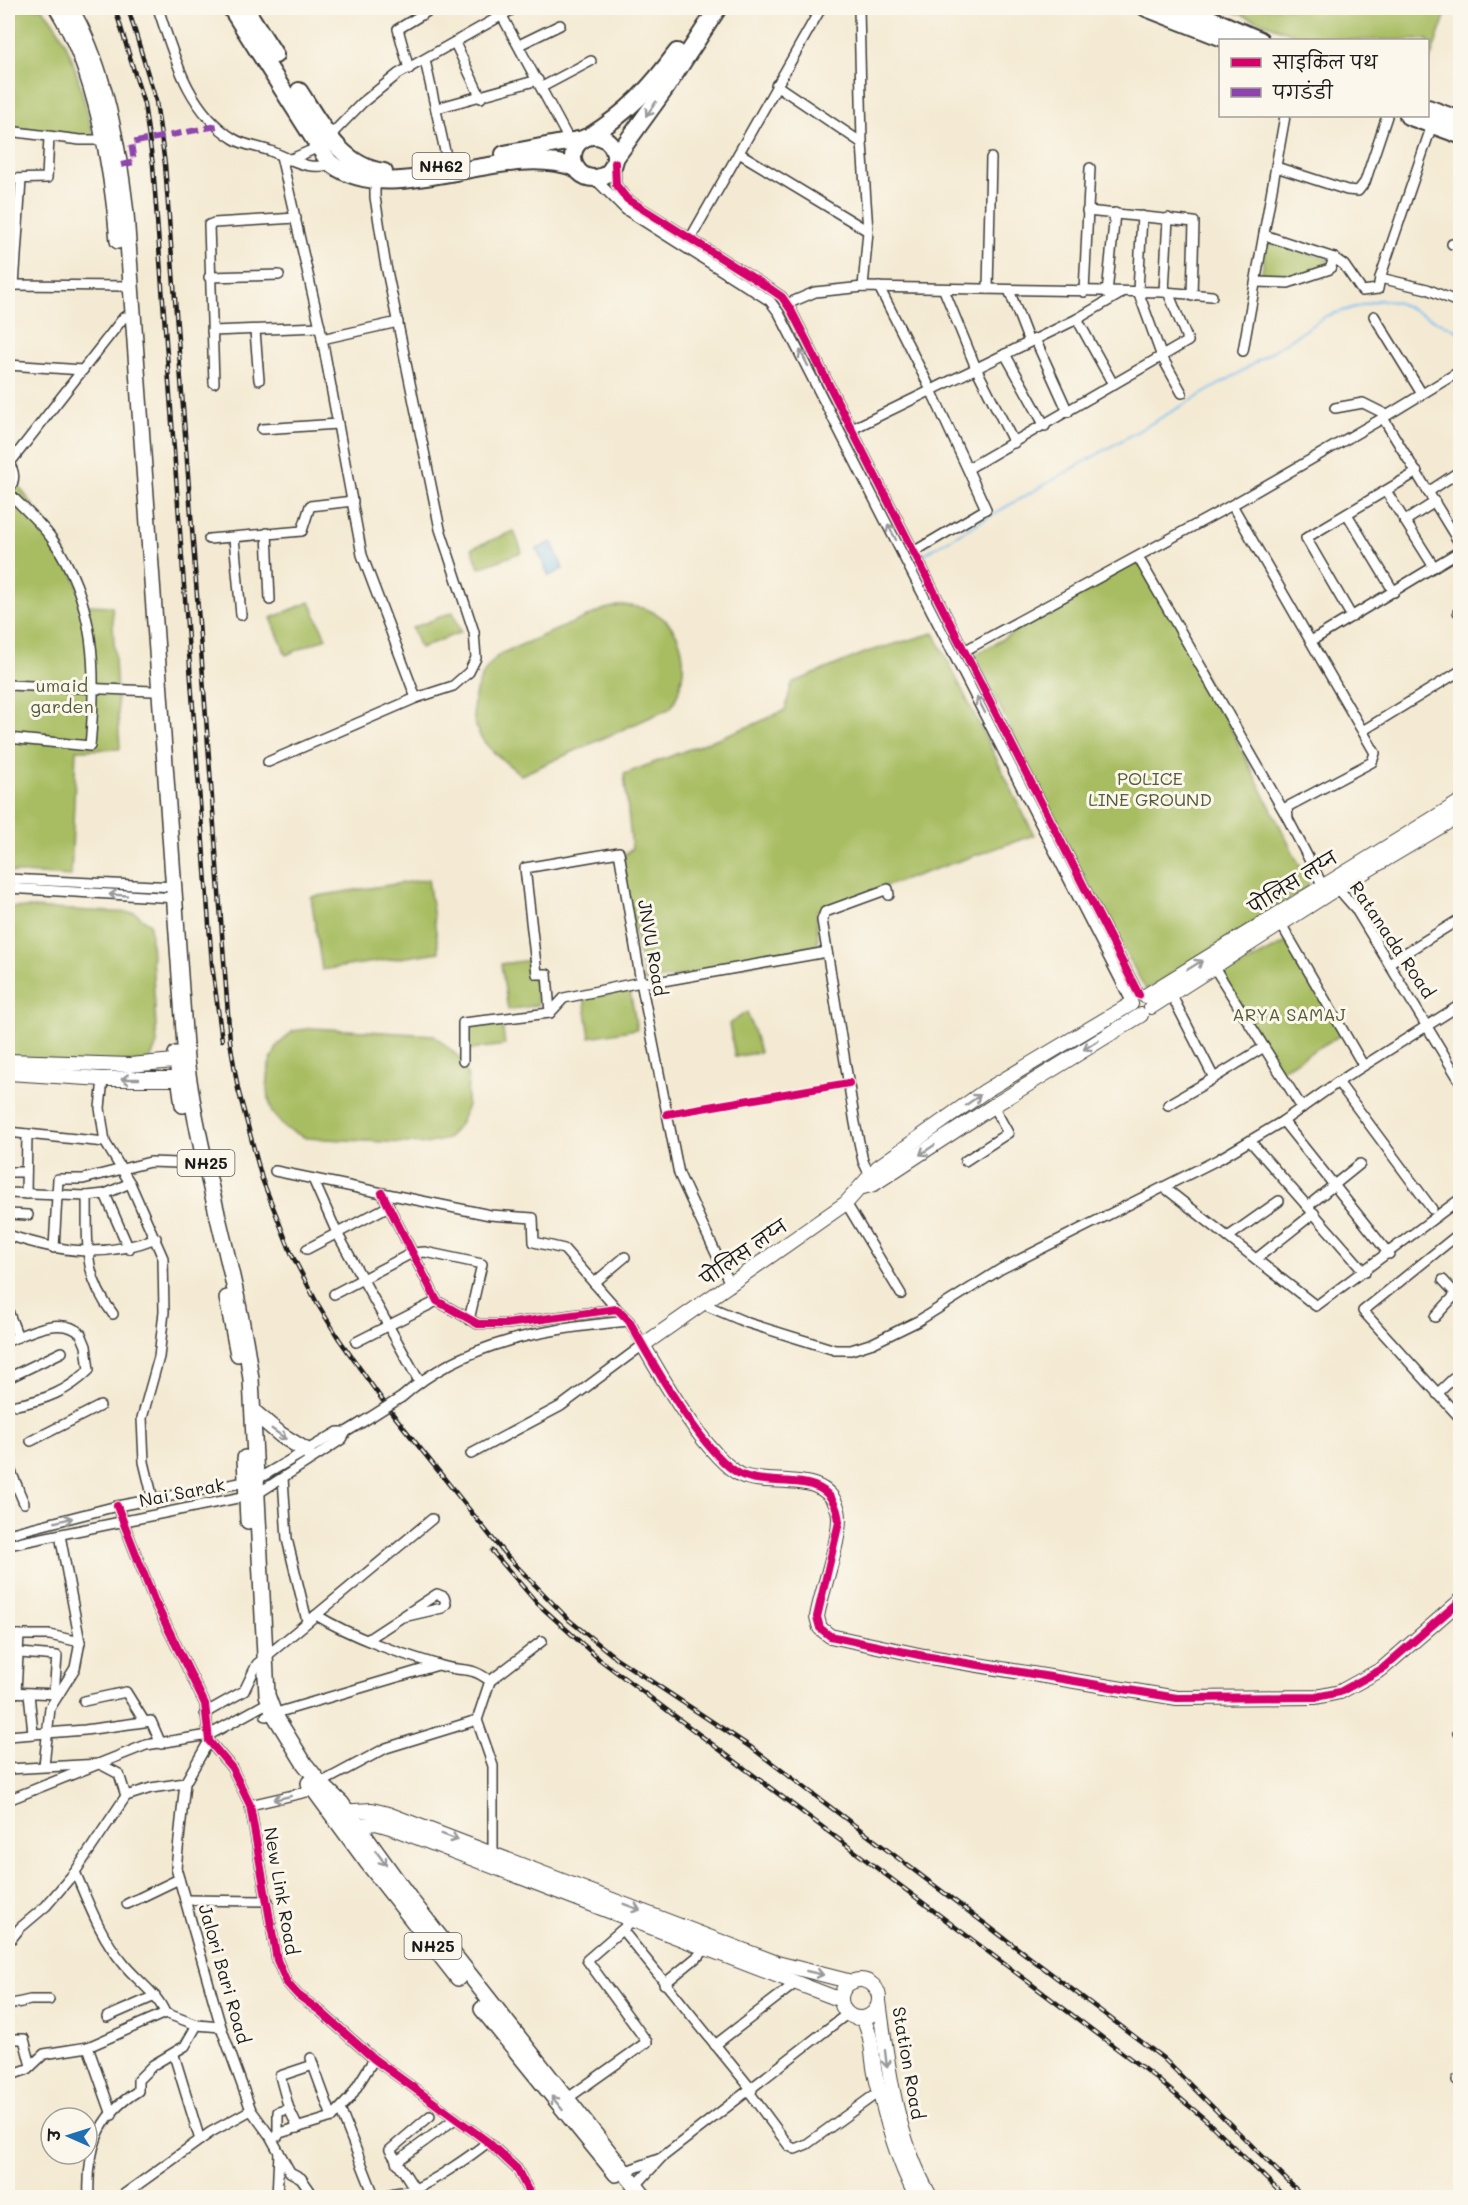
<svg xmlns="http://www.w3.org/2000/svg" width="1468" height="2205" viewBox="0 0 1468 2205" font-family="Mali,'Playpen Sans Deva',sans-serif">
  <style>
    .green { fill: #a8bd62; stroke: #626c3f; stroke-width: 1.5 }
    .water { fill: #7abef1; stroke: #4b6d86; stroke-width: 1.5 }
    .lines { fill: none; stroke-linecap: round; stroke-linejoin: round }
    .stream { stroke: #7abef1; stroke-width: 2 }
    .street-casing { stroke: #3c3b37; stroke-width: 12 }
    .secondary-casing { stroke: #3c3b37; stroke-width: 16 }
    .primary-casing { stroke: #3c3b37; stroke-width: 18 }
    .highway-casing { stroke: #3c3b37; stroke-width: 20 }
    .street { stroke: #fff; stroke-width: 9 }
    .secondary { stroke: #fff; stroke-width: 14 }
    .primary { stroke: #fff; stroke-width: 15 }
    .highway { stroke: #fff; stroke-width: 16 }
    .rail-casing { stroke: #1c1c1c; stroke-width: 4.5 }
    .rail { stroke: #fbf7ec; stroke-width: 2; stroke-dasharray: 7; stroke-linecap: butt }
    .street-bridge-casing { stroke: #3c3b37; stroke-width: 12; stroke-linecap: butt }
    .street-bridge { stroke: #fff; stroke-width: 9 }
    .quiet { stroke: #8e44ad; stroke-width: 6; stroke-dasharray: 12 6; stroke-linecap: butt }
    .cycleway-casing { stroke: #fbf7ec; stroke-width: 11 }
    .cycleway { stroke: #d6006c; stroke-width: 8 }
    .oneway { stroke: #999 }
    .labels { text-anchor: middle; stroke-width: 6; stroke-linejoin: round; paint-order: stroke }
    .shield { fill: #fbf7ec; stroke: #5f5e5a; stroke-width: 1.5 }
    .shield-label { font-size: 16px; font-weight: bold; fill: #1c1c1c }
    .park-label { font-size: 18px; fill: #545c38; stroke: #fbf7ec }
    .street-label { font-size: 18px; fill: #1c1c1c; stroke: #fbf7ec }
  </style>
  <rect width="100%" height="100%" fill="#fbf7ec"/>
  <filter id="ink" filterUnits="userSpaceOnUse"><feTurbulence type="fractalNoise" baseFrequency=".0167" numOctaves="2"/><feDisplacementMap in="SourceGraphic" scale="12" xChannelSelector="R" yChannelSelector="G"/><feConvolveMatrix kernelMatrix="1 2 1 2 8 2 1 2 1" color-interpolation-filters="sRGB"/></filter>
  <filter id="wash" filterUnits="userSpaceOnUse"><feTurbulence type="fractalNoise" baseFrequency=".008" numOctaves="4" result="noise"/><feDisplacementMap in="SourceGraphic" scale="24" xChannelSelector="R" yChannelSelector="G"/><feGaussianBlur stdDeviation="1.35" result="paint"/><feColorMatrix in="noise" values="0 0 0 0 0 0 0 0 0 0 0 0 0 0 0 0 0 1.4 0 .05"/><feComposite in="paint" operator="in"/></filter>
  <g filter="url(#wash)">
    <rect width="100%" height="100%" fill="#f4ead3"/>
    <g class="green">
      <path d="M8 8H42C75 43 81 93 94 138L8 127Z"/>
      <path d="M1224 8H1448L1428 65V40H1309Z"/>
      <path d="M1267 241 1327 259 1328 263 1326 267 1292 279 1261 278Z"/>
      <path d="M8 455 16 463 20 488 61 542 85 605 112 606 120 749 76 750 71 876 8 872Z"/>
      <path d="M514 531 522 552 479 568 472 548Z"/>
      <path d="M1144 556 1310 886 1146 990 1062 836 975 655Z"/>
      <path d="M310 602 326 638 286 655 271 618Z"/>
      <path d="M622 605C629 606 639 606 646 609 689 625 691 673 671 708L521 775C509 765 495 755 485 743 462 715 476 675 500 654L605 609Z"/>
      <path d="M453 612 461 632 420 648 412 628Z"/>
      <path d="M934 633 1034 835 817 910 818 953 645 982 620 859 632 849 624 774 755 724 785 710 792 683 867 652Z"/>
      <path d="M428 879 439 952 322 970 311 897Z"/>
      <path d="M8 907 135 913 150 924 157 1044 149 1062 8 1066Z"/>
      <path d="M1288 941 1344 1033 1279 1071 1216 968 1236 969Z"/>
      <path d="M531 960 538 1005 508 1010 501 964Z"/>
      <path d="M630 991 637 1029 590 1037 584 998Z"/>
      <path d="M747 1012 760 1052 735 1057 729 1024Z"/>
      <path d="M502 1022 505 1045 467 1050 464 1027Z"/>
      <path d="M313 1028 434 1035 463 1061 468 1078 467 1105 460 1124 447 1139 426 1144 306 1138 285 1128 272 1113 267 1091 269 1065 278 1045 293 1031Z"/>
    </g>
    <path class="water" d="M552 542 563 569 549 576 537 549Z"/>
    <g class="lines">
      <path class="stream" d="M924 554 1239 373 1326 316 1379 300 1396 302 1460 332"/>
    </g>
  </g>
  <g filter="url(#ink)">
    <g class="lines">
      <defs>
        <g id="street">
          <path d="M158 8C174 56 188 111 234 139 245 146 261 147 273 152 294 161 311 172 334 163"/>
          <path d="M859 8 862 143 868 231 863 287"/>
          <path d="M502 16 569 140"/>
          <path d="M455 43 481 98"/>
          <path d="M519 45 560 25"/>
          <path d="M425 60 448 165"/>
          <path d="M409 69 398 29 433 8"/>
          <path d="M776 85 862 143"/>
          <path d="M542 87 591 61"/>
          <path d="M437 108 538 80"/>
          <path d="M1432 125 1380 278 1427 289 1460 303"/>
          <path d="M8 131 80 140H104"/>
          <path d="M739 153 868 231"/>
          <path d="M281 156 320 327 362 555 416 698"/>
          <path d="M289 160 319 147 362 103 398 74 515 8"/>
          <path d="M615 163 616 185 627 199 769 288 782 297 791 310 1139 995"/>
          <path d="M1276 167 1347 190 1358 191 1365 182 1387 116"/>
          <path d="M8 179 47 178 49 137"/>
          <path d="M595 179 626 210 770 301 779 313 1131 1001"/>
          <path d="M1087 211 1194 222 1192 296"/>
          <path d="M1142 216 1138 291 1162 357 1182 393"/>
          <path d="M1264 235 1334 258 1344 265 1362 291 1378 289 1380 278"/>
          <path d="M690 239 821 8"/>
          <path d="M1452 244 1460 246"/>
          <path d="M209 277 279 275"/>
          <path d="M1256 282 1288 283 1330 269 1334 258"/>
          <path d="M8 285 130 286"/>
          <path d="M14 286 21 180"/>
          <path d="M879 287 931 390 986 509 915 551"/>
          <path d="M988 289 991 158"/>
          <path d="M944 290 976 368 1014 443"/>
          <path d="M1009 290 1029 342"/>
          <path d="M1084 292 1090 168"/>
          <path d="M1164 292 1168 218"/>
          <path d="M1107 293 1115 213"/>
          <path d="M787 304 815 292 863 287 1164 292 1212 296"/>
          <path d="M1374 316 1422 394"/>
          <path d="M1077 319 1113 384"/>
          <path d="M212 331 320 327"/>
          <path d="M255 331 259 380"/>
          <path d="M322 339 398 322"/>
          <path d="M1035 339 1068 412"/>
          <path d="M1243 351 1285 116"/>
          <path d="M1005 354 1045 426"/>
          <path d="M8 365 83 370"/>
          <path d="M214 383 209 225 214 223 296 218"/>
          <path d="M1335 408 1363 403 1387 415"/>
          <path d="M1383 418 1460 371"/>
          <path d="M262 429 338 424"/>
          <path d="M852 429 1077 319 1120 294"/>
          <path d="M8 463C15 471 16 481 8 490"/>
          <path d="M9 464 124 317"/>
          <path d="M969 468 1188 341 1168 292"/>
          <path d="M1386 491 1434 567"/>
          <path d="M8 492C22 507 40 522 52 539 96 602 97 672 90 746L8 738"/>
          <path d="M1428 492 1460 471"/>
          <path d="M1347 514 1394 592"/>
          <path d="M1405 521 1435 502"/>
          <path d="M267 533 270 600"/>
          <path d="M234 538 241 615"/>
          <path d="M209 539 302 531 310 506 353 501"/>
          <path d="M1138 557 1287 817"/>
          <path d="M1458 612 1460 611"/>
          <path d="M1352 617 1306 538 1417 472"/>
          <path d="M1311 641 1460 551"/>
          <path d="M964 651 1232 505"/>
          <path d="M8 685 152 691"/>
          <path d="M1364 730 1460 671"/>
          <path d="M268 762 416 698 453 686 469 672 476 658 474 632 440 529 385 261 375 197V176"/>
          <path d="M8 879 176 887"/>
          <path d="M1334 884 1355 908 1460 1081"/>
          <path d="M8 888 177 898"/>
          <path d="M1325 890 1288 819 1287 807 1372 762 1375 753 1232 505 1383 418 1460 544"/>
          <path d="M1281 924 1363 1065"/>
          <path d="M1389 963 1460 919"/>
          <path d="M1214 967 1302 1108"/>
          <path d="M1171 994 1214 1078 1264 1047"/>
          <path d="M550 1013 547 974H537L525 868 619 852 641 982 679 1174 731 1286"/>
          <path d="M463 1061V1023L550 1013 564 998 641 982H657L827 952"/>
          <path d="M103 1079 100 1108 105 1142 130 1183 163 1258 164 1312 159 1357 142 1418 144 1462 153 1499"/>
          <path d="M1338 1082 1432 1209"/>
          <path d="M1168 1105 1214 1078"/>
          <path d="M1283 1121 1389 1254"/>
          <path d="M8 1132 27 1134 26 1194"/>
          <path d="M27 1134 105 1142"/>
          <path d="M1250 1141 1365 1272"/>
          <path d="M965 1161 1008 1133 993 1106"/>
          <path d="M275 1171 490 1215 533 1218 534 1242 564 1249 617 1309"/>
          <path d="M8 1172H26"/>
          <path d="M313 1179 337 1233 419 1381"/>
          <path d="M872 1180 863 1161 855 1123 822 920 825 912 888 889 889 895"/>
          <path d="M1165 1188 1316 1306 1460 1199"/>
          <path d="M8 1193 87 1196 105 1194 130 1183"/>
          <path d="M382 1193 437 1301 478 1324H506L617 1309 629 1321 643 1345 561 1406 471 1454"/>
          <path d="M105 1194 129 1249"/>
          <path d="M87 1196C88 1244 82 1274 113 1314"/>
          <path d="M846 1203 901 1294"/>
          <path d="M1308 1206 1360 1164"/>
          <path d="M8 1214 28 1215"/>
          <path d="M1460 1233 1363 1311 1460 1418"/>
          <path d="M8 1235C60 1252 104 1259 156 1238"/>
          <path d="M1228 1237 1279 1201"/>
          <path d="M54 1248 58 1179H83L150 1162 206 1164"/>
          <path d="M307 1249 389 1206"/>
          <path d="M1256 1259 1314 1213"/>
          <path d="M594 1283 625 1257"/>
          <path d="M334 1294 412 1253 425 1252 482 1264 469 1320"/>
          <path d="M703 1304 748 1323 835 1350H851L873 1343 918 1321 1001 1269 1219 1159 1283 1121 1338 1082 1460 1005"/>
          <path d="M8 1311 18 1337"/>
          <path d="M1435 1317 1456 1294 1443 1280"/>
          <path d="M8 1341C29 1332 62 1315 81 1334L86 1346 89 1370C68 1391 45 1400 16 1405"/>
          <path d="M356 1342 437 1301"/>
          <path d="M8 1378 62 1352"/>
          <path d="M1437 1394 1460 1372"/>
          <path d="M402 1397C464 1341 549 1328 629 1321"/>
          <path d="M31 1441 100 1406"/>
          <path d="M8 1465 18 1488"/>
          <path d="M283 1478 287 1539 307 1621"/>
          <path d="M8 1482 18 1489 24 1503"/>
          <path d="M117 1506 154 1600 205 1704 209 1741 232 1768 250 1805 277 1960 287 1983 298 1995 320 2011 374 2059 488 2142 517 2169 532 2198"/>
          <path d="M8 1534 117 1506 256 1480 338 1432H346"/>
          <path d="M8 1545 257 1494 324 1451 342 1439 346 1432 361 1423"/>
          <path d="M316 1615C354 1638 398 1653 442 1666 464 1673 469 1665 490 1681L477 1720 493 1766V1857"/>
          <path d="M8 1635H50L80 1642"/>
          <path d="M367 1640 437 1594 444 1597 446 1604 442 1608 403 1617"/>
          <path d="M8 1652 57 1656 54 1694"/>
          <path d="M490 1681 542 1641"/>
          <path d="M8 1692 59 1694"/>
          <path d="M16 1693 19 1635"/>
          <path d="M29 1694 33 1733"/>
          <path d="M84 1701 126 1692 144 1721"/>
          <path d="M205 1713 244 1691 257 1664 432 1519"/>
          <path d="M266 1716 438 1665"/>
          <path d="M1458 1733 1460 1734"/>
          <path d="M8 1736 85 1730 151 1721 161 1744"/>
          <path d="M209 1741 185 1783 176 1868 221 2027 251 2110 270 2136 290 2172 301 2178 315 2198"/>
          <path d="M44 1766 50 1708 75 1668 80 1642 60 1535"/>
          <path d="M8 1769 100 1764 119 1774 126 1796"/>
          <path d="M317 1785 386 1748 477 1720"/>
          <path d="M8 1800 146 1745 209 1735 269 1702"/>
          <path d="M250 1805 315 1790"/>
          <path d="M75 1872C89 1904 100 1936 123 1963 136 1980 157 1993 165 2013L197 2025"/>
          <path d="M185 1900 268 1901"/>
          <path d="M127 1904 179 1879"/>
          <path d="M623 1931 752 2090"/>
          <path d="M8 1943 20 1928 46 1906 75 1872 126 1796 151 1788 185 1783"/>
          <path d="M664 1984 708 1948"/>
          <path d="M8 2005 30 2000H49"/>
          <path d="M107 2017 155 1996"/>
          <path d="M8 2035 11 2039H24L31 2066"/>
          <path d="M715 2045 797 1982"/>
          <path d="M88 2047 112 2115"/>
          <path d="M174 2055 200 2140"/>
          <path d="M313 2065 332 2117"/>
          <path d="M8 2076 28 2069 44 2054 88 2047 165 2013"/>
          <path d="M1457 2080 1460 2082"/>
          <path d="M749 2092 789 2146 795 2149 807 2144 880 2091"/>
          <path d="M568 2098 647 2042 587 1960 632 1921"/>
          <path d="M289 2109 280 2076 313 2065 311 2058"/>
          <path d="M340 2109 375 2198"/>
          <path d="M280 2133 332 2117 350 2098 374 2059"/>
          <path d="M278 2136V2112L289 2109 298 2128"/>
          <path d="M396 2162 455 2119"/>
          <path d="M621 2173 659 2159"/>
          <path d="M414 2188 390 2150 430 2116"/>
          <path d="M630 2192 661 2158 847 2014"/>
          <path d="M89 2198C87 2152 96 2116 138 2091V2080L153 2065 185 2046 197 2025 221 2027"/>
          <path d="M119 2198 211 2132 251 2110"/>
          <path d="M277 2198 279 2152"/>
          <path d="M381 2198C391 2192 398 2193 408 2191 428 2186 472 2155 488 2142"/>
        </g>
        <g id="secondary">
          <path d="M1145 996 1460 802"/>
          <path d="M1131 1004 985 1091 878 1167 846 1203 643 1345C662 1378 708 1459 741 1475 770 1488 826 1468 838 1510 844 1532 821 1591 817 1617L820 1628 830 1636 924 1656 1177 1698 1316 1697 1340 1692 1382 1669 1460 1601"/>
          <path d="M1151 1007 1326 895 1460 815"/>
          <path d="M8 1061 130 1065 186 1060"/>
          <path d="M8 1073 103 1079H189"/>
          <path d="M863 1187 874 1184 993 1106 1141 1015"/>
          <path d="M338 1812 372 1810 388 1814 777 1963 852 1982"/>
          <path d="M348 1827 376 1823 390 1827 841 2000"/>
          <circle cx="860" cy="1999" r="19"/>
          <path d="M879 2001C888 2069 896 2137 931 2198"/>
          <path d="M862 2018C873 2035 871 2054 875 2073 885 2115 896 2159 917 2198"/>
        </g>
        <g id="primary">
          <path d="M57 8C96 71 112 167 118 241"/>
          <path d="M70 8C104 64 119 150 126 214L186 1060C200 1168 237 1271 251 1379L267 1695 274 1714 304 1763 320 1783 341 1803 410 1899 645 2198"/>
          <path d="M176 1054 183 1105"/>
          <path d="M227 1298 238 1354"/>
          <path d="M254 1412 281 1435 307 1451"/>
          <path d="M245 1458 248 1521"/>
          <path d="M309 1783 367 1862 458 1978"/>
          <path d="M482 2009 616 2174"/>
        </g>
        <g id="highway">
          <path d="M231 8 319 147C323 153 327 161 333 165 395 210 504 140 576 168"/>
          <path d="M245 8 275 55"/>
          <path d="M1146 8 1228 40"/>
          <path d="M1186 8 1260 40"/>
          <path d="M299 91C320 123 341 167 384 172"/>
          <path d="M1428 108 1460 120"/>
          <path d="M1408 116 1460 135"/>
          <circle cx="594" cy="157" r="21"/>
          <path d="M590 136C628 112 650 89 677 52"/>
          <path d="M504 154 583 139"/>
          <path d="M616 157 665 89 718 8"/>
        </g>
      </defs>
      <use href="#street" class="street-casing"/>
      <use href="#secondary" class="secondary-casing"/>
      <use href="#primary" class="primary-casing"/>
      <use href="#highway" class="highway-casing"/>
      <use href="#street" class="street"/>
      <use href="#secondary" class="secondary"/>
      <use href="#primary" class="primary"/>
      <use href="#highway" class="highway"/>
      <defs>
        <g id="rail">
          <path d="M115 8 144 104 153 165 212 965 222 1040"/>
          <path d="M128 8 156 101 165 164 230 1041 238 1089 262 1179 292 1255 317 1303 339 1339 388 1408 504 1553 569 1620 616 1658 752 1748 1163 2058 1305 2198"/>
          <path d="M492 1551 537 1603 599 1659 1156 2078 1207 2121 1286 2198"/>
        </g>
      </defs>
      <use href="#rail" class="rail-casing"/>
      <use href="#rail" class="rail"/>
      <defs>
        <path id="street-bridge" d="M361 1423 402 1397"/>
      </defs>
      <use href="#street-bridge" class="street-bridge-casing"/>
      <use href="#street-bridge" class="street-bridge"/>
      <path class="quiet" d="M121 165 134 162 131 143 217 126"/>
      <defs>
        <g id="cycleway">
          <path d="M615 163 616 185 627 199 769 288 782 297 791 310 1139 995"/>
          <path d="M667 1114 849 1083"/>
          <path d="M382 1193 437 1301 478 1324H506L617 1309 629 1321C650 1359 703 1453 738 1473 772 1492 833 1463 839 1522L817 1617 820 1628 830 1636 924 1656 1177 1698 1316 1697 1340 1692 1382 1669 1460 1601"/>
          <path d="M117 1506 154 1600 205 1704 209 1741 232 1768 250 1805 277 1960 287 1983 298 1995 320 2011 374 2059 488 2142 517 2169 532 2198"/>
        </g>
      </defs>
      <use href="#cycleway" class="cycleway-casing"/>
      <use href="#cycleway" class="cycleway"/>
    </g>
    <defs><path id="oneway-shaft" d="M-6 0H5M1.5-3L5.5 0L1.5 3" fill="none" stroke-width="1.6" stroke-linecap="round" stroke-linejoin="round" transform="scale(1.5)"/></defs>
    <g class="oneway">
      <use href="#oneway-shaft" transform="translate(651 109) rotate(125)"/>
      <use href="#oneway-shaft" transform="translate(804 358) rotate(-117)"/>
      <use href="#oneway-shaft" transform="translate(892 532) rotate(-117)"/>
      <use href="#oneway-shaft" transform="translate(981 705) rotate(-117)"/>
      <use href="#oneway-shaft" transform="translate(118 895) rotate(-177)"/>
      <use href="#oneway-shaft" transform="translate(1195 965) rotate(-32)"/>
      <use href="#oneway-shaft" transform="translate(1091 1045) rotate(148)"/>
      <use href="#oneway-shaft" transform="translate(130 1079) rotate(-180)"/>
      <use href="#oneway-shaft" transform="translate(973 1100) rotate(-35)"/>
      <use href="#oneway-shaft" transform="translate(927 1150) rotate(146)"/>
      <use href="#oneway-shaft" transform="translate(279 1434) rotate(35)"/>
      <use href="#oneway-shaft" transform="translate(64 1520) rotate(-14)"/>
      <use href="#oneway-shaft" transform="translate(282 1798) rotate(167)"/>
      <use href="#oneway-shaft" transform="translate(450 1837) rotate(20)"/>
      <use href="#oneway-shaft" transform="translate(381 1858) rotate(54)"/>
      <use href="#oneway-shaft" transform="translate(632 1907) rotate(21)"/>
      <use href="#oneway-shaft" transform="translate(815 1973) rotate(13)"/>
      <use href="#oneway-shaft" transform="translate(886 2059) rotate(83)"/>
      <use href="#oneway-shaft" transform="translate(557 2103) rotate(-129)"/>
    </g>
  </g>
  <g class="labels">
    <g class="shield">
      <rect x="412.5" y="153" width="57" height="26" rx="4.5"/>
      <rect x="177.5" y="1150" width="57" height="26" rx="4.5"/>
      <rect x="404.5" y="1933" width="57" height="26" rx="4.5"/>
    </g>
    <g class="shield-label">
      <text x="441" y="172">NH62</text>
      <text x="206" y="1169">NH25</text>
      <text x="433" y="1952">NH25</text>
    </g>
    <g class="park-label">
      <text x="62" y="692">umaid<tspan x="62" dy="21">garden</tspan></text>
      <text x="1150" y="785">POLICE<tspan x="1150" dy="21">LINE GROUND</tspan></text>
      <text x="1289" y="1021">ARYA SAMAJ</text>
    </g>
    <g class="street-label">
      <text transform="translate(1293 883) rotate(-32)" y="6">पोलिस लय्न</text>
      <text transform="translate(1392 940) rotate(56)" y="6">Ratanada Road</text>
      <text transform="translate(652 948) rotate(80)" y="6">JNVU Road</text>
      <text transform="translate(744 1253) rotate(-35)" y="6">पोलिस लय्न</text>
      <text transform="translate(182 1493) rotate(-11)" y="6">Nai Sarak</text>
      <text transform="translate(281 1891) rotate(80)" y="6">New Link Road</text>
      <text transform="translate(224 1974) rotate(74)" y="6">Jalori Bari Road</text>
      <text transform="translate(908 2063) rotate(80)" y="6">Station Road</text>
    </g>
  </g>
  <rect width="1468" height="2205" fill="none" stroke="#fbf7ec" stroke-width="30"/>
  <rect x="1219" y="39" width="210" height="78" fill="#fbf7ec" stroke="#a29f99" stroke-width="1.5"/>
  <rect x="1231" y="58" width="30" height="9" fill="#d6006c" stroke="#a29f99" stroke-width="1.5"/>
  <text x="1273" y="69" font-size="18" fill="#1c1c1c">साइकिल पथ</text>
  <rect x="1231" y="88" width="30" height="9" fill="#8e44ad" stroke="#a29f99" stroke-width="1.5"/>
  <text x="1273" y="99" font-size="18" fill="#1c1c1c">पगडंडी</text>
  <g transform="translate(69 2136) rotate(273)"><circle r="28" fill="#fbf7ec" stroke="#a29f99" stroke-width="1.5"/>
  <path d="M0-4.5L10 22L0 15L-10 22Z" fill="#1f6fb2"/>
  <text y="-9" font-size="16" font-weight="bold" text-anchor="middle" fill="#1c1c1c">उ</text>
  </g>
</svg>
